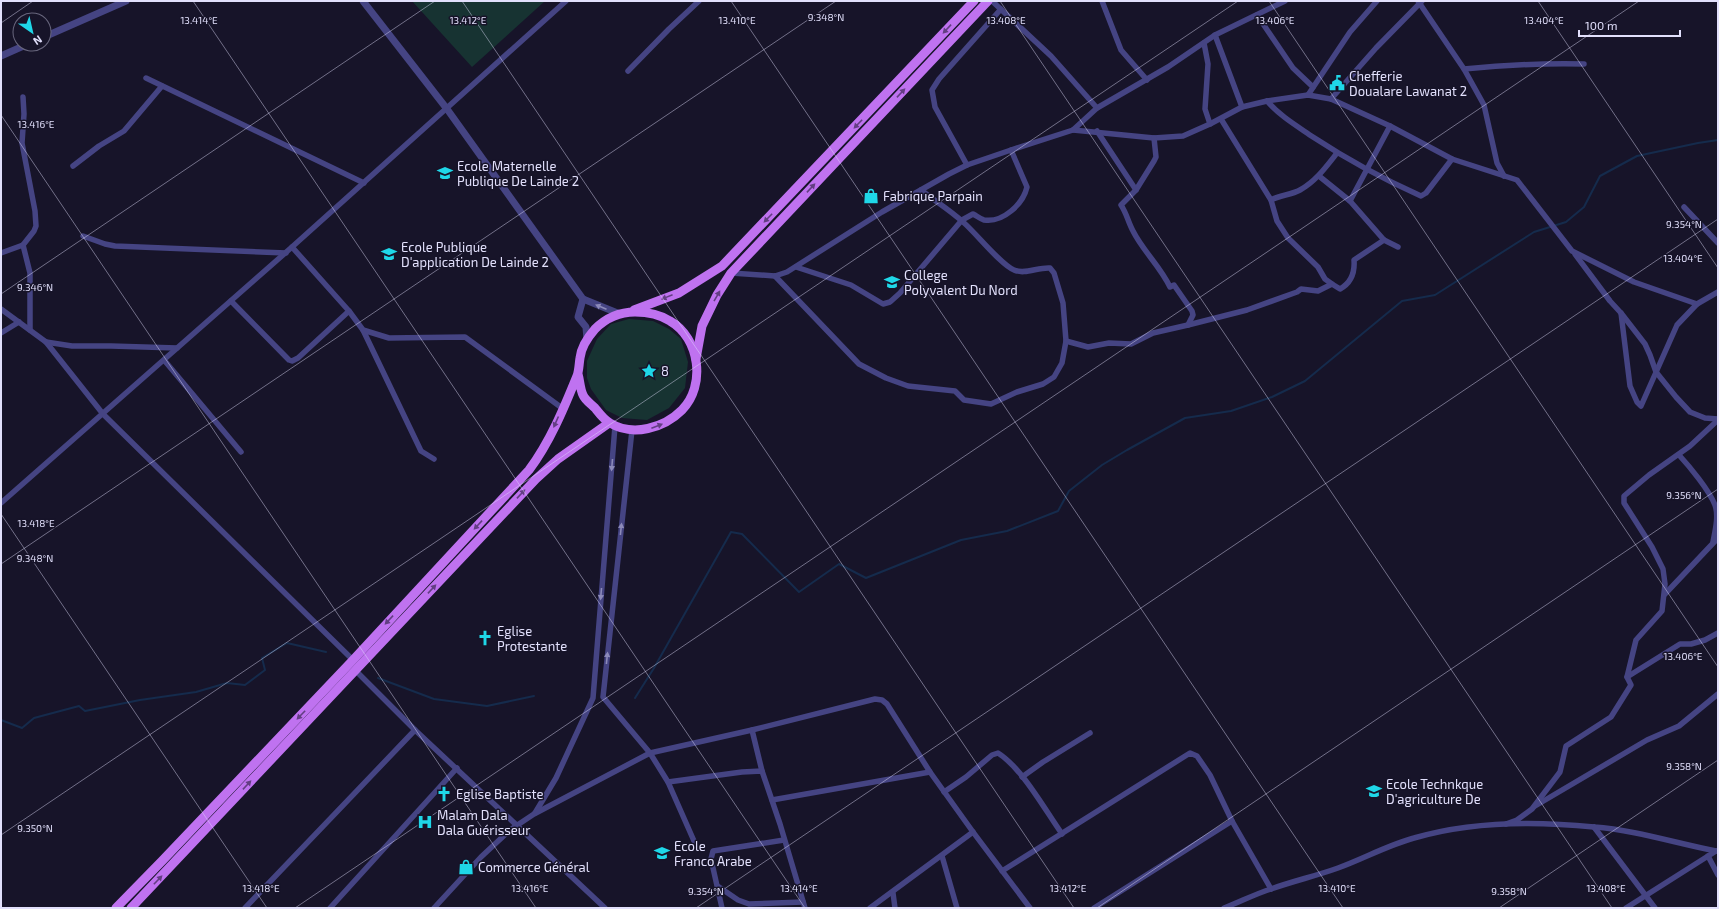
<svg xmlns="http://www.w3.org/2000/svg" width="1719" height="909" viewBox="0 0 1719 909" font-family="'Exo 2',sans-serif">
  <style>
    .grass { fill: #173332 }
    .lines { fill: none; stroke-linecap: round; stroke-linejoin: round }
    .stream { stroke: #152b4c; stroke-width: 2 }
    .minor { stroke: #454483; stroke-width: 5.5 }
    .tertiary { stroke: #454483; stroke-width: 7 }
    .primary { stroke: #bf72f0; stroke-width: 9 }
    .oneway { fill: #633e83 }
    .oneway2 { fill: #8c8ab9 }
    .ticks { fill: none; stroke: #e2e0fc; stroke-width: 1; stroke-opacity: 0.45 }
    .labels { text-anchor: middle; stroke-width: 3; stroke-linejoin: round; paint-order: stroke }
    .poi-label { font-size: 13px; fill: #e2e0fc; stroke: #171429; text-anchor: start }
    .ticks-label { font-size: 10px; text-anchor: middle; fill: #e2e0fc; stroke: #171429; stroke-width: 3; stroke-linejoin: round; paint-order: stroke }
  </style>
  <rect width="100%" height="100%" fill="#171429"/>
  <g class="grass">
    <path d="M412 1H545L472 67Z"/>
    <path d="M629 319 653 321 669 329 681 339 688 362 685 388 669 408 647 420 622 418 606 410 591 389 587 378V361L597 339 611 324Z"/>
  </g>
  <g class="lines">
    <g class="stream">
      <path d="M378 678 434 699 487 706 534 696"/>
      <path d="M635 698 654 668 731 532 742 534 799 592 839 564 866 578 961 540 1007 531 1058 511 1069 491 1102 465 1127 450 1185 418 1231 411 1272 397 1305 381 1402 301 1435 295 1534 232 1566 222 1584 207 1600 176 1637 156 1698 143 1718 140"/>
      <path d="M1 720 22 728 34 718 79 706 85 711 140 700 196 692 227 683 245 685 265 670 262 658 287 643 326 652"/>
    </g>
    <g class="minor">
      <path d="M992 1 1051 56 1097 108"/>
      <path d="M1102 1 1121 50 1147 80"/>
      <path d="M1418 1 1464 69 1484 105 1497 163 1504 176"/>
      <path d="M1257 15 1293 68 1313 87"/>
      <path d="M1215 35 1242 107"/>
      <path d="M1204 43 1208 64 1205 109 1210 124"/>
      <path d="M1464 69C1504 65 1544 63 1584 64"/>
      <path d="M628 71 669 29 699 1"/>
      <path d="M146 78 364 183"/>
      <path d="M1308 95 1350 32 1377 1"/>
      <path d="M1331 99 1376 48 1422 1"/>
      <path d="M1267 101C1280 116 1297 126 1313 137 1348 160 1383 179 1421 196L1426 193 1452 159"/>
      <path d="M1221 119 1271 200 1277 221 1288 238 1318 267 1325 279 1332 284"/>
      <path d="M1073 130 1154 138 1183 136 1210 124 1242 107 1267 101 1308 95 1331 99 1390 126 1452 159 1517 180 1572 251 1634 282 1697 304 1718 292"/>
      <path d="M1097 131 1136 190"/>
      <path d="M1154 138 1156 157 1154 161 1136 190 1121 205C1127 214 1128 222 1133 231 1143 251 1160 266 1170 287L1174 285 1192 311 1193 315 1188 325"/>
      <path d="M967 165 935 107 932 90 939 79 1001 9"/>
      <path d="M73 166 99 146 124 131 162 86"/>
      <path d="M1319 176 1350 201 1384 240 1398 247"/>
      <path d="M1271 200C1280 195 1291 195 1300 190 1316 181 1326 167 1337 153"/>
      <path d="M1350 201 1390 126"/>
      <path d="M1684 207 1718 243"/>
      <path d="M83 236 105 244 115 246 286 253"/>
      <path d="M23 245 30 273V330"/>
      <path d="M292 247 349 311 363 330 389 338 465 337 562 408"/>
      <path d="M1 253 23 245 34 231 36 226 35 211 22 143 24 114 23 97"/>
      <path d="M1575 254 1610 301 1621 313 1630 386 1637 402 1641 406 1677 325 1697 304"/>
      <path d="M796 267 851 285 883 304 890 302 900 293 962 220 973 214C977 216 980 219 984 220 1003 223 1023 204 1027 187L1011 150"/>
      <path d="M731 273 775 276 787 272 882 212 949 174 967 165 1011 150 1073 130 1097 108 1168 67 1215 35 1285 1"/>
      <path d="M775 276 859 364 886 378 908 386 955 391 964 400 991 404 1017 392 1043 384 1054 377 1062 363 1066 341 1063 303 1054 273 1050 268C1038 267 1025 275 1014 270 1001 265 976 233 963 222 950 210 935 201 921 190"/>
      <path d="M231 301 289 360 292 361 298 358 349 311"/>
      <path d="M1 309 46 342 72 346H111L177 348"/>
      <path d="M1621 313 1645 344 1650 355 1656 372 1676 397 1690 412 1705 418 1718 419"/>
      <path d="M363 330 421 451 434 459"/>
      <path d="M1 333 19 322"/>
      <path d="M1066 341 1088 347 1109 343 1131 344 1153 333 1188 325 1247 310 1297 292 1301 289 1318 291 1332 284 1340 289C1351 283 1355 273 1354 260L1384 240"/>
      <path d="M46 342 103 414 353 660"/>
      <path d="M164 360 241 452"/>
      <path d="M632 430 603 697 650 753 668 782 694 841"/>
      <path d="M1679 455C1690 467 1709 490 1715 505 1719 516 1715 531 1713 542"/>
      <path d="M1 503 292 247 566 1"/>
      <path d="M1665 594 1718 538"/>
      <path d="M355 670 415 730 605 908"/>
      <path d="M1627 677 1680 644H1691L1705 640 1718 633"/>
      <path d="M752 730 762 771"/>
      <path d="M1022 777 1043 762 1090 733"/>
      <path d="M668 782 742 772 762 771 780 824 805 908"/>
      <path d="M944 792 966 777 992 755 998 753C1022 768 1045 810 1062 834"/>
      <path d="M772 800 930 772"/>
      <path d="M1535 806 1647 740 1679 726 1718 694"/>
      <path d="M535 813 556 778 593 698 615 426"/>
      <path d="M1506 824 1517 820 1532 809 1560 772 1566 746 1611 717 1631 685 1627 677 1636 640 1662 611 1665 584 1663 569 1652 547 1624 503V496L1649 475 1690 446 1718 420"/>
      <path d="M1594 827 1655 908"/>
      <path d="M942 856 957 908"/>
      <path d="M1708 856 1718 875"/>
      <path d="M1002 871 1190 753 1197 756 1210 775 1232 821 1271 889"/>
      <path d="M719 887 738 900 749 904 803 902"/>
      <path d="M893 893 895 908"/>
      <path d="M245 908 415 730"/>
      <path d="M330 908 457 768"/>
      <path d="M434 908 481 857 510 830 534 814 650 753 752 730 875 699 882 700 887 704 930 772 973 832 1030 908"/>
      <path d="M722 908 711 859 713 851 784 840"/>
      <path d="M870 908 973 832"/>
      <path d="M1094 908 1232 821"/>
      <path d="M1224 908C1240 902 1255 894 1271 889 1293 881 1316 876 1338 868 1363 859 1388 845 1414 838 1472 821 1535 821 1594 827 1635 830 1675 843 1716 851"/>
      <path d="M1626 908 1716 851"/>
    </g>
    <g class="tertiary">
      <path d="M363 1 447 109 583 299 620 314"/>
      <path d="M44 37 126 1"/>
      <path d="M1 56 28 44"/>
      <path d="M583 299 578 317 586 327 587 340"/>
    </g>
    <g class="primary">
      <path d="M634 310 679 293 722 266 974 1"/>
      <path d="M696 359 702 326 717 295 731 273 988 1"/>
      <path d="M116 908 162 861 353 660 529 470C550 442 564 408 577 376 579 371 579 364 580 358 581 348 588 337 595 329 606 318 620 312 635 312 648 312 659 314 670 321 700 338 706 386 682 410 664 428 633 437 610 423 604 420 599 413 595 408 591 404 585 400 583 395 580 389 580 381 578 374"/>
      <path d="M131 908 536 479 558 459 609 423"/>
    </g>
  </g>
  <defs><path id="oneway-solid" d="M-6-.8H1V-3.2L6.5 0L1 3.2V.8H-6Z"/></defs>
  <g class="oneway">
    <use href="#oneway-solid" transform="translate(947 29) rotate(133)"/>
    <use href="#oneway-solid" transform="translate(901 93) rotate(-47)"/>
    <use href="#oneway-solid" transform="translate(858 124) rotate(134)"/>
    <use href="#oneway-solid" transform="translate(811 188) rotate(-47)"/>
    <use href="#oneway-solid" transform="translate(768 218) rotate(134)"/>
    <use href="#oneway-solid" transform="translate(717 296) rotate(-60)"/>
    <use href="#oneway-solid" transform="translate(667 297) rotate(158)"/>
    <use href="#oneway-solid" transform="translate(556 422) rotate(114)"/>
    <use href="#oneway-solid" transform="translate(657 426) rotate(-21)"/>
    <use href="#oneway-solid" transform="translate(521 494) rotate(-47)"/>
    <use href="#oneway-solid" transform="translate(478 525) rotate(133)"/>
    <use href="#oneway-solid" transform="translate(432 589) rotate(-47)"/>
    <use href="#oneway-solid" transform="translate(389 620) rotate(133)"/>
    <use href="#oneway-solid" transform="translate(301 715) rotate(134)"/>
    <use href="#oneway-solid" transform="translate(247 785) rotate(-47)"/>
    <use href="#oneway-solid" transform="translate(158 880) rotate(-46)"/>
  </g>
  <g class="oneway2">
    <use href="#oneway-solid" transform="translate(601 307) rotate(-157)"/>
    <use href="#oneway-solid" transform="translate(612 465) rotate(95)"/>
    <use href="#oneway-solid" transform="translate(621 529) rotate(-84)"/>
    <use href="#oneway-solid" transform="translate(601 594) rotate(95)"/>
    <use href="#oneway-solid" transform="translate(607 658) rotate(-84)"/>
  </g>
  <path class="ticks" d="M193 1 805 908M462 1 1074 908M731 1 1343 908M1000 1 1612 908M1269 1 1718 667M1538 1 1718 268M1 23 33 1M1 115 536 908M1 294 435 1M1 514 267 908M1 564 836 1M1 835 1238 1M295 908 1639 1M696 908 1718 219M1097 908 1718 489M1499 908 1718 760"/>
  <defs>
    <symbol id="civic-bare" viewBox="-9 -9 18 18"><path d="M-.6-6.5H3V-4.5H.6V-3L4-1V1h2V6H-6V1h2V-1L-.6-3ZM-1.2 2.5V6h2.4V2.5Z" fill="#1fd7e8" stroke="#171429" stroke-width="2.5" paint-order="stroke"/></symbol>
    <symbol id="school-bare" viewBox="-9 -9 18 18"><path d="M0-5L7-2L0 1L-7-2ZM-4 1L0 2.5L4 1V4Q0 6-4 4Z" fill="#1fd7e8" stroke="#171429" stroke-width="2.5" paint-order="stroke"/></symbol>
    <symbol id="shop-bare" viewBox="-9 -9 18 18"><path d="M-5-2.5h2.3a2.7 3.5 0 0 1 5.4 0H5L5.5 6h-11ZM-1.5-2.5h3a1.5 2.3 0 0 0-3 0Z" fill="#1fd7e8" stroke="#171429" stroke-width="2.5" paint-order="stroke"/></symbol>
    <symbol id="sight-bare" viewBox="-9 -9 18 18"><path d="M0-6L1.8-2.2L6-1.7L2.9 1.2L3.7 5.4L0 3.3L-3.7 5.4L-2.9 1.2L-6-1.7L-1.8-2.2Z" fill="#1fd7e8" stroke="#171429" stroke-width="2.5" paint-order="stroke"/></symbol>
    <symbol id="church-bare" viewBox="-9 -9 18 18"><path d="M-1.2-6h2.4v3.5h3.3v2.4h-3.3V6h-2.4V-.1h-3.3v-2.4h3.3Z" fill="#1fd7e8" stroke="#171429" stroke-width="2.5" paint-order="stroke"/></symbol>
    <symbol id="university-bare" viewBox="-9 -9 18 18"><path d="M0-5L7-2L0 1L-7-2ZM-4 1L0 2.5L4 1V4Q0 6-4 4Z" fill="#1fd7e8" stroke="#171429" stroke-width="2.5" paint-order="stroke"/></symbol>
    <symbol id="hospital-bare" viewBox="-9 -9 18 18"><path d="M-5-5h3v3.5h4V-5h3V5h-3V1.5h-4V5h-3Z" fill="#1fd7e8" stroke="#171429" stroke-width="2.5" paint-order="stroke"/></symbol>
  </defs>
  <g fill-rule="evenodd">
    <use href="#civic-bare" x="1326" y="72" width="22" height="22"/>
    <use href="#school-bare" x="434" y="162" width="22" height="22"/>
    <use href="#shop-bare" x="860" y="185" width="22" height="22"/>
    <use href="#school-bare" x="378" y="243" width="22" height="22"/>
    <use href="#school-bare" x="881" y="271" width="22" height="22"/>
    <use href="#sight-bare" x="638" y="360" width="22" height="22"/>
    <use href="#church-bare" x="474" y="627" width="22" height="22"/>
    <use href="#university-bare" x="1363" y="780" width="22" height="22"/>
    <use href="#church-bare" x="433" y="783" width="22" height="22"/>
    <use href="#hospital-bare" x="414" y="811" width="22" height="22"/>
    <use href="#school-bare" x="651" y="842" width="22" height="22"/>
    <use href="#shop-bare" x="455" y="856" width="22" height="22"/>
  </g>
  <g class="labels">
    <g class="poi-label">
      <text x="1349" y="81">Chefferie<tspan x="1349" dy="15">Doualare Lawanat 2</tspan></text>
      <text x="457" y="171">Ecole Maternelle<tspan x="457" dy="15">Publique De Lainde 2</tspan></text>
      <text x="883" y="201">Fabrique Parpain</text>
      <text x="401" y="252">Ecole Publique<tspan x="401" dy="15">D'application De Lainde 2</tspan></text>
      <text x="904" y="280">College<tspan x="904" dy="15">Polyvalent Du Nord</tspan></text>
      <text x="661" y="376">8</text>
      <text x="497" y="636">Eglise<tspan x="497" dy="15">Protestante</tspan></text>
      <text x="1386" y="789">Ecole Technkque<tspan x="1386" dy="15">D'agriculture De</tspan></text>
      <text x="456" y="799">Eglise Baptiste</text>
      <text x="437" y="820">Malam Dala<tspan x="437" dy="15">Dala Guérisseur</tspan></text>
      <text x="674" y="851">Ecole<tspan x="674" dy="15">Franco Arabe</tspan></text>
      <text x="478" y="872">Commerce Général</text>
    </g>
  </g>
  <g class="ticks-label">
    <text x="826" y="21">9.348°N</text>
    <text x="468" y="24">13.412°E</text>
    <text x="1006" y="24">13.408°E</text>
    <text x="1544" y="24">13.404°E</text>
    <text x="199" y="24">13.414°E</text>
    <text x="737" y="24">13.410°E</text>
    <text x="1275" y="24">13.406°E</text>
    <text x="36" y="128">13.416°E</text>
    <text x="1684" y="228">9.354°N</text>
    <text x="1683" y="262">13.404°E</text>
    <text x="35" y="291">9.346°N</text>
    <text x="1684" y="499">9.356°N</text>
    <text x="36" y="527">13.418°E</text>
    <text x="35" y="562">9.348°N</text>
    <text x="1683" y="660">13.406°E</text>
    <text x="1684" y="770">9.358°N</text>
    <text x="35" y="832">9.350°N</text>
    <text x="261" y="892">13.418°E</text>
    <text x="530" y="892">13.416°E</text>
    <text x="799" y="892">13.414°E</text>
    <text x="1068" y="892">13.412°E</text>
    <text x="1337" y="892">13.410°E</text>
    <text x="1606" y="892">13.408°E</text>
    <text x="706" y="895">9.354°N</text>
    <text x="1509" y="895">9.358°N</text>
  </g>
  <rect width="1719" height="909" fill="none" stroke="#e2e0fc" stroke-width="4"/>
  <g transform="translate(32 32) rotate(146)"><circle r="19" fill="#171429" stroke="#68667d"/>
  <path d="M0-3L7 15L0 10L-7 15Z" fill="#1fd7e8"/>
  <text y="-6" font-size="11" font-weight="bold" text-anchor="middle" fill="#e2e0fc">N</text>
  </g>
  <path d="M1579 30v6h101v-6" fill="none" stroke="#e2e0fc" stroke-width="2"/>
  <text x="1585" y="30" font-size="12" fill="#e2e0fc" stroke="#171429" stroke-width="3" paint-order="stroke">100 m</text>
</svg>
